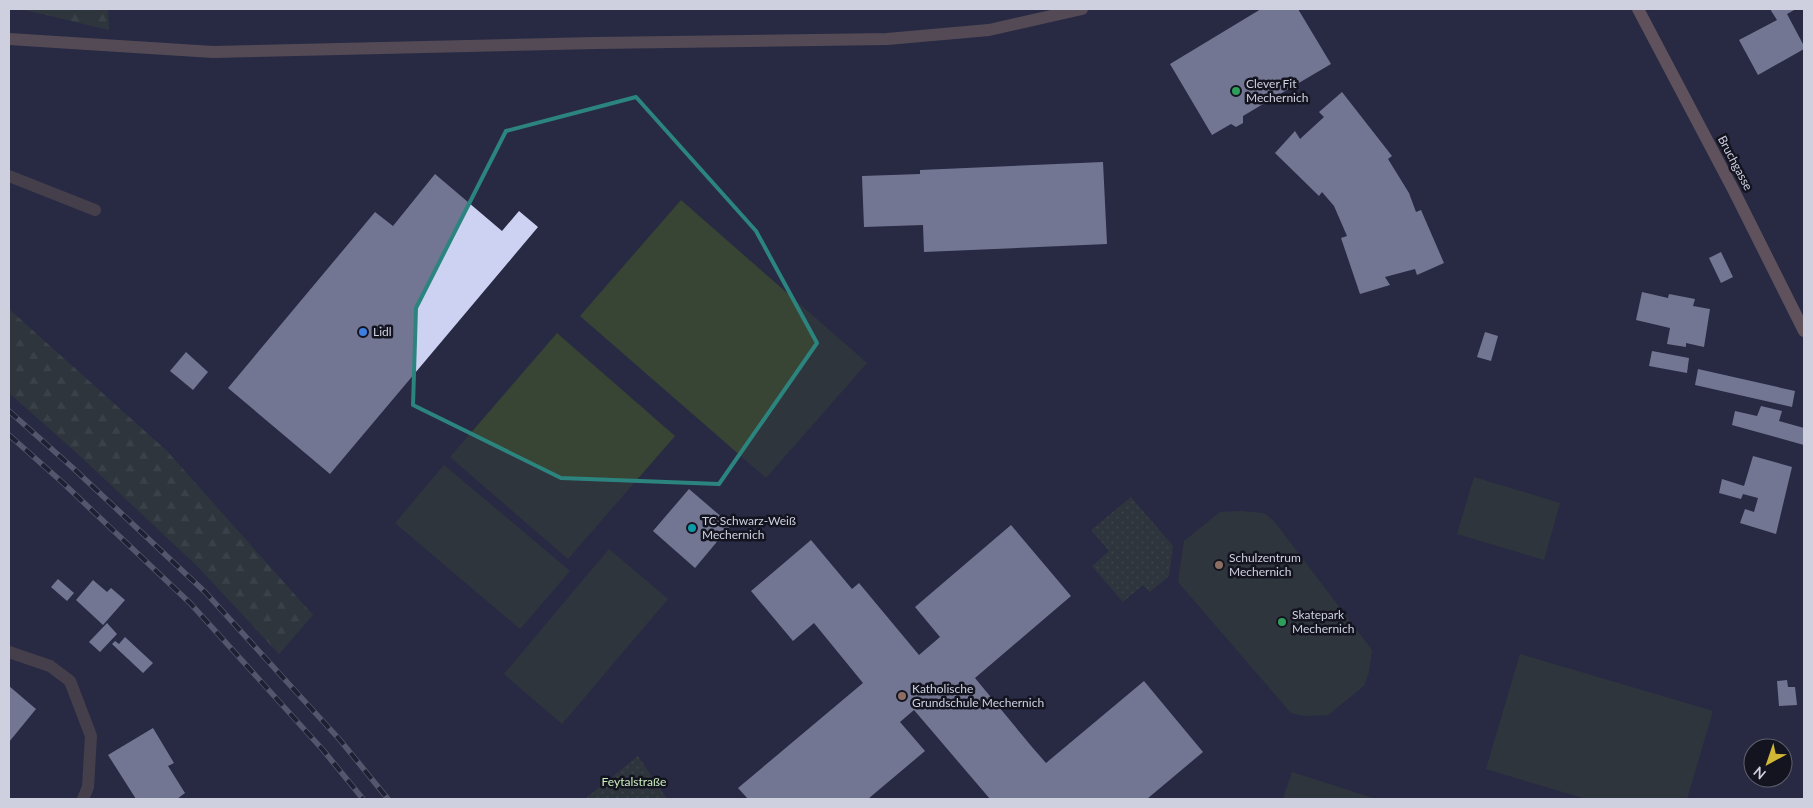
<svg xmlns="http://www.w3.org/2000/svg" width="1813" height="808" viewBox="0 0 1813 808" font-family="Lato,sans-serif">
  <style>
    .forest { fill: url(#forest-firs) }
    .park { fill: url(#park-dots) }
    .garden { fill: #384434 }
    .building { fill: #ced2f2 }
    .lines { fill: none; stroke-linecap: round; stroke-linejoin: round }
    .service { stroke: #685956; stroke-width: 12 }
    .minor { stroke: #685956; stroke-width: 12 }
    .secondary { stroke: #89716c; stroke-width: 12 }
    .primary { stroke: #a3837d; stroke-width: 12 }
    .rail-casing { stroke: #8a8c9f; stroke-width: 5.5 }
    .rail { stroke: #13141f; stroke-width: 4; stroke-dasharray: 11; stroke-linecap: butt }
    .marked { fill: none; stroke: #2c847f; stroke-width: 4; stroke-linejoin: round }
    .leisure-dot { fill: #2e9e5b; stroke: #13141f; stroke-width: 2 }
    .shop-dot { fill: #3f7fe0; stroke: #13141f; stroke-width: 2 }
    .culture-dot { fill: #0f9aa8; stroke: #13141f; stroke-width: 2 }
    .education-dot { fill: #8d6e63; stroke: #13141f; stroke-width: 2 }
    .labels { text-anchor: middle; stroke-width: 5; stroke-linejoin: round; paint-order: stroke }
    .poi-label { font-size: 12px; fill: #ced0e0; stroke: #13141f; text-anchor: start }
    .street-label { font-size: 12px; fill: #ced0e0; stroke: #13141f }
    .park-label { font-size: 12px; fill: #c9eebc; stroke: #13141f }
  </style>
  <defs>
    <pattern id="forest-firs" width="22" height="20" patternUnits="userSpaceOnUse" patternTransform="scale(1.25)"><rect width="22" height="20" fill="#384434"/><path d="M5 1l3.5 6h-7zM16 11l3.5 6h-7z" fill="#545e51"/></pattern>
    <pattern id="park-dots" width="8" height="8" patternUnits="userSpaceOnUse" patternTransform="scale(1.25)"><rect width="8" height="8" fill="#384434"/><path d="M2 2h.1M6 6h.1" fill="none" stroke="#545e51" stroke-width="1.8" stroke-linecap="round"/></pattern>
  </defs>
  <rect width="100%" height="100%" fill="#282a43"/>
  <g class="forest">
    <path d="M21 9H108L109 30Z"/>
    <path d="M9 309 167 451 313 615 279 654 198 567 79 455 9 393Z"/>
  </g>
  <g class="park">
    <path d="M1131 497 1173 546 1169 576 1150 592 1143 585 1123 602 1092 566 1109 551 1091 530Z"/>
    <path d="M638 756 667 799H585Z"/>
  </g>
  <g class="garden">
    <path d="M681 200 867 363 766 478 580 316Z"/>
    <path d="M557 333 675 436 568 559 450 457Z"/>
    <path d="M444 465 570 571 520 629 395 523Z"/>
    <path d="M1474 477 1560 503 1544 560 1457 534Z"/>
    <path d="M1240 511 1264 513 1274 521 1372 650 1369 672 1364 686 1328 715 1304 716 1291 713 1178 582 1184 541 1220 512Z"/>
    <path d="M609 549 668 599 562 724 504 674Z"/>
    <path d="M1520 654 1713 711 1687 799H1586L1486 769Z"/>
    <path d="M1292 772 1376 799H1283Z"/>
  </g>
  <g class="building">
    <path d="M1261 9H1298L1331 64 1243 116V123L1236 127 1231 124 1212 135 1170 64Z"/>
    <path d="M1770 9H1796L1787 14 1804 46V49L1758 75 1739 40 1777 20Z"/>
    <path d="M1342 92 1392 156 1388 159 1409 193 1416 212 1421 210 1444 263 1417 275 1415 269 1385 277 1390 285 1360 294 1341 238 1347 236 1334 206 1322 192 1319 196 1275 153 1295 131 1300 139 1324 117 1319 112Z"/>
    <path d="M1103 162 1107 244 924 252 923 225 864 227 862 176 920 174V170Z"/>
    <path d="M435 174 502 231 519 211 538 227 330 474 228 388 375 212 393 226Z"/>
    <path d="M1721 252 1733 277 1721 283 1709 258Z"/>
    <path d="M1642 292 1668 298 1669 294 1695 299 1693 306 1710 309 1704 347 1686 343V347L1667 344 1670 328 1636 320Z"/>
    <path d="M1485 332 1498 336 1491 361 1477 357Z"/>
    <path d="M1652 351 1689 358 1687 373 1649 366Z"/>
    <path d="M186 352 208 372 193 390 170 371Z"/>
    <path d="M1698 369 1795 391 1792 407 1695 385Z"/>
    <path d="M1761 406 1782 411 1779 421 1804 428V445L1732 425 1735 411 1757 416Z"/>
    <path d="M1753 456 1792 467 1776 534 1740 523 1745 509 1754 512 1758 498 1743 494 1741 499 1719 493 1722 479 1744 486Z"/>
    <path d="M689 489 731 525 695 568 653 531Z"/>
    <path d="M1011 525 1071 596 975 678 1032 747 1046 763 1144 681 1203 752 1147 799H990L914 710 900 722 925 751 868 799H748L738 788 863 683 814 623 793 641 751 591 811 540 852 589 859 583 919 655 940 637 915 607Z"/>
    <path d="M58 579 74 593 67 601 51 587Z"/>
    <path d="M93 580 107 592 111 588 125 600 103 625 76 600Z"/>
    <path d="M107 623 117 634 100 652 89 642Z"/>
    <path d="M125 637 153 663 143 673 112 644 115 641 119 644Z"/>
    <path d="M1787 680 1788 687H1795L1797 705 1779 706 1777 681Z"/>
    <path d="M9 686 36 709 9 742Z"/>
    <path d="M153 728 174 763 168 766 185 793 177 799H136L108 755Z"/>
  </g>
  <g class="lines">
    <path class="service" d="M9 176 95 210"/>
    <path class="minor" d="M9 652 50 666 70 681 91 736 88 787 83 799"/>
    <path class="secondary" d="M9 39 213 52 596 43 887 39 989 30 1082 9"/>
    <path class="primary" d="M1638 9 1734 191 1804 331"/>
    <defs>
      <g id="rail">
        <path d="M9 411 73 468 205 592 340 740 388 799"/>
        <path d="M9 435 62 482 190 603 323 750 363 799"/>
      </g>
    </defs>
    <use href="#rail" class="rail-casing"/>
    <use href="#rail" class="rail"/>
  </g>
  <path d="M0 0H1813V808H0ZM636 97 756 231 817 343 719 484 561 478 413 405 416 308 506 131Z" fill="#282a43" fill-opacity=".55" fill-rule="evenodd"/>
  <path class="marked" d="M636 97 756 231 817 343 719 484 561 478 413 405 416 308 506 131Z"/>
  <g class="leisure-dot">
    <circle cx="1236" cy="91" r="5"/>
    <circle cx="1282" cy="622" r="5"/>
  </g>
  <circle class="shop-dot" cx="363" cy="332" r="5"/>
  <circle class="culture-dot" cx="692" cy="528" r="5"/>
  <g class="education-dot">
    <circle cx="1219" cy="565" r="5"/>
    <circle cx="902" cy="696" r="5"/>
  </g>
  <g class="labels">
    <g class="poi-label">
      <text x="1246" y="88">Clever Fit<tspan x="1246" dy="14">Mechernich</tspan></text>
      <text x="373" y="336">Lidl</text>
      <text x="702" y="525">TC Schwarz-Weiß<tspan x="702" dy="14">Mechernich</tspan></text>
      <text x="1229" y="562">Schulzentrum<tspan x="1229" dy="14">Mechernich</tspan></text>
      <text x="1292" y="619">Skatepark<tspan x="1292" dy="14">Mechernich</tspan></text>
      <text x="912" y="693">Katholische<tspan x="912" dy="14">Grundschule Mechernich</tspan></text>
    </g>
    <g class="street-label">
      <text transform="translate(1735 163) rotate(62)" y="4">Bruchgasse</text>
    </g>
    <g class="park-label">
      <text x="634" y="786">Feytalstraße</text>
    </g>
  </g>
  <rect width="1813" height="808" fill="none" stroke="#ced0e0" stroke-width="20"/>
  <g transform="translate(1768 763) rotate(220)"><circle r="24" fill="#13141f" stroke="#5e5f6c"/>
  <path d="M0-4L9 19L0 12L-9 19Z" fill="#d0b736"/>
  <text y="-8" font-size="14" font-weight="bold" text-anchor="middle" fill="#ced0e0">N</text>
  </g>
</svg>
